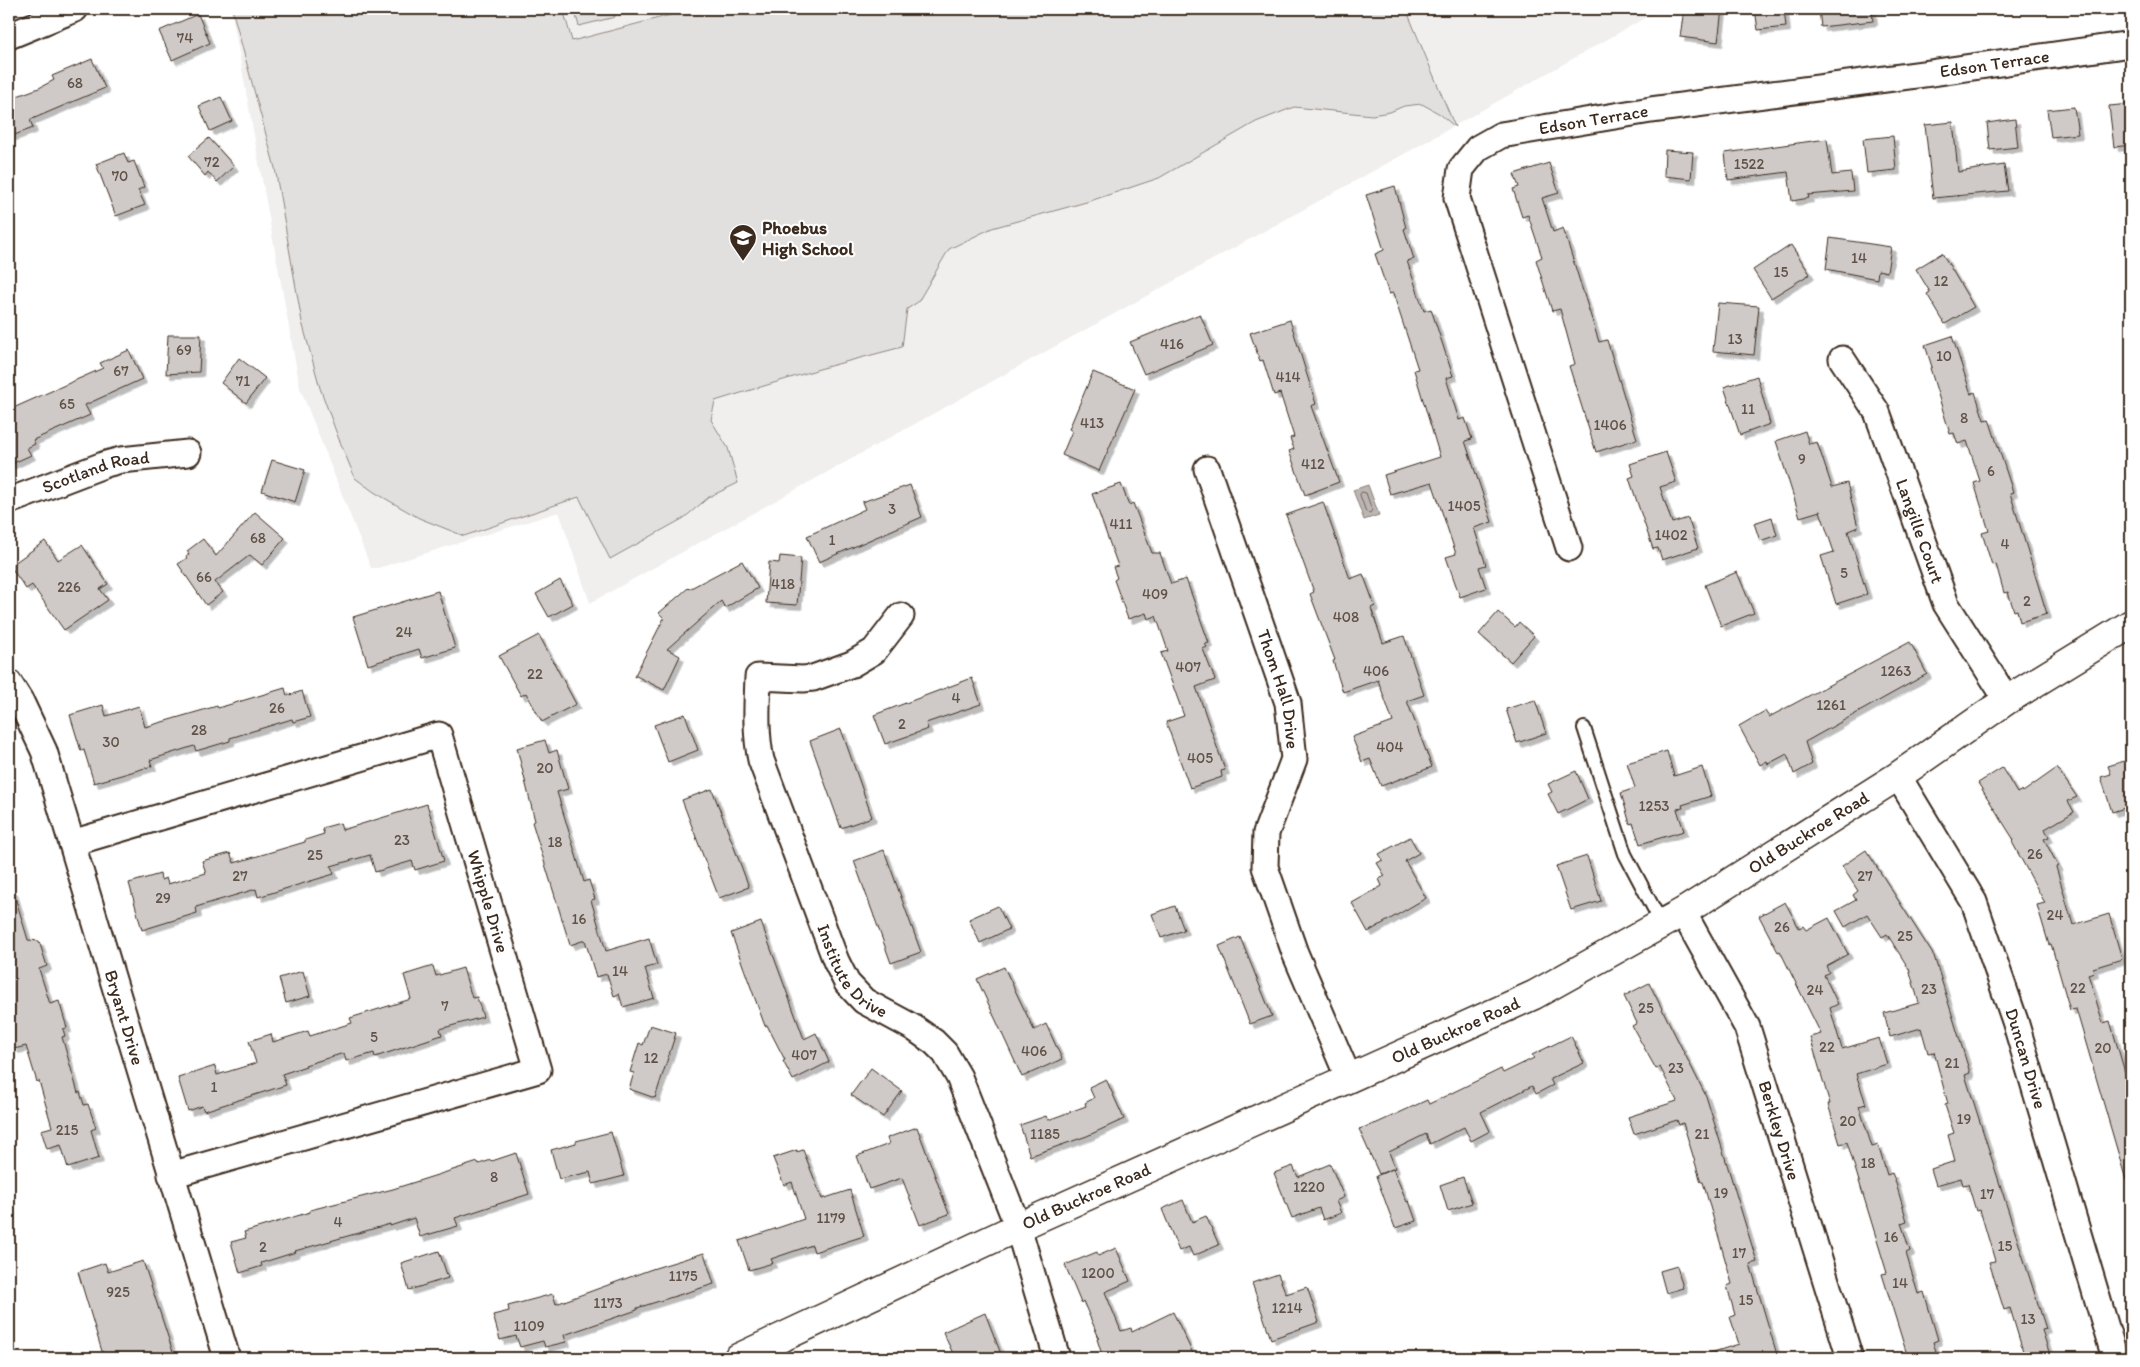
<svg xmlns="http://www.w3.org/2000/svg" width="2140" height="1367" viewBox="0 0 2140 1367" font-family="Itim,sans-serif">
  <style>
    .built { fill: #f1efee }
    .green { fill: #e2e0de; stroke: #8e857e }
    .water { fill: #bcb6b3; stroke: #887e77 }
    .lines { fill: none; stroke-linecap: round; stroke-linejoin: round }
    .shore { stroke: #6f625a; stroke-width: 1 }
    .building { fill: #cfcac7; stroke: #3b2a1e; filter: url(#shadow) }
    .service-casing { stroke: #3b2a1e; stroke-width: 16 }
    .minor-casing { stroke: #3b2a1e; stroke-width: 29 }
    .tertiary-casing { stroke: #3b2a1e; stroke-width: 31 }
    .service { stroke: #fff; stroke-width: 12 }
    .minor { stroke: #fff; stroke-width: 25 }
    .tertiary { stroke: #fff; stroke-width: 28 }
    .labels { text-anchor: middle; stroke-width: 4; stroke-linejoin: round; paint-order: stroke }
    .number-label { font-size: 15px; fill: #605248 }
    .street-label { font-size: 18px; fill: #3b2a1e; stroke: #fff }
    .poi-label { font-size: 18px; font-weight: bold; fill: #3b2a1e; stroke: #fff; text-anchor: start }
  </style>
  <defs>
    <filter id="shadow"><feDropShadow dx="4.5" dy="4.5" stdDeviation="0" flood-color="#0004"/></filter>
  </defs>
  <rect width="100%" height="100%" fill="#fff"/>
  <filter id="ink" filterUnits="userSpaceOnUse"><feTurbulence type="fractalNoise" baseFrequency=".02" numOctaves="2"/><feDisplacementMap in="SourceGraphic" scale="10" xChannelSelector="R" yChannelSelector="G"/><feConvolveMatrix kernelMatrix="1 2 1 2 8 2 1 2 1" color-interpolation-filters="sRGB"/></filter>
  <g filter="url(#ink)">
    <path class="built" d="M231 9H1661L1415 148 590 603 559 512 378 568H371L300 388Z"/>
    <g class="green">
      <path d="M232 9H563L572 41 693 9H1406L1455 127 1440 114 1422 104 1404 106 1390 112 1372 115 1294 107 1256 122 1159 178 1090 201 992 228 949 249 918 302 907 309 902 347 826 367 715 401 711 420 728 448 738 483 709 497 684 518 610 559 579 497 464 536 419 518 374 492 355 478 338 437 320 388 302 322 275 168Z"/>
      <path d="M574 9H613L615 17 579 26Z"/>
    </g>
    <path class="water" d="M1368 485 1379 515 1364 520 1353 490Z"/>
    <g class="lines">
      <path class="shore" d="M1362 492 1366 493 1372 510 1370 513 1366 512 1360 495Z"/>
    </g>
    <g class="building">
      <path d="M1684 9H1722L1718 42 1680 37Z"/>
      <path d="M1755 9H1784L1786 27 1758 30Z"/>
      <path d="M1819 9H1872L1873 21 1821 27Z"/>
      <path d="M198 14 210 43 172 60 159 31Z"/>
      <path d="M92 59 105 88 30 120 33 128 9 137V99L39 88 54 80 52 76Z"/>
      <path d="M221 97 232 121 210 131 199 106Z"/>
      <path d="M2131 104V145L2114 147 2109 106Z"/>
      <path d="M2074 107 2078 134 2051 137 2047 110Z"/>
      <path d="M2015 119 2018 147 1990 150 1987 123Z"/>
      <path d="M1953 122 1958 172 2004 165 2008 191 1933 198 1925 125Z"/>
      <path d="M1893 136 1896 170 1867 173 1863 139Z"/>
      <path d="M209 138 234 166 217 182 208 172 205 176 188 156Z"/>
      <path d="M1827 139 1832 175 1851 173 1853 191 1808 195 1809 198 1792 201 1788 172 1728 180 1725 153Z"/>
      <path d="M1665 150 1693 152 1691 179 1664 176Z"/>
      <path d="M124 153 128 163 134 161 144 187 138 190 145 205 116 216 96 164Z"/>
      <path d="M1549 163 1559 193 1542 198 1553 232 1563 228 1599 342 1607 340 1637 439 1596 452 1569 366 1575 364 1560 309 1552 311 1536 260 1542 257 1528 215 1522 217 1513 189 1519 187 1514 174Z"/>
      <path d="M1395 186 1406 228 1404 229 1414 259 1407 261 1424 311 1431 309 1453 376 1446 378 1459 420 1465 418 1472 439 1465 441 1492 522 1474 528 1486 565 1479 567 1486 588 1460 597 1446 557 1456 554 1432 482 1390 494 1384 475 1440 457 1414 370 1418 369 1393 293 1389 294 1375 254 1384 250 1366 195Z"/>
      <path d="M1830 238 1891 247 1887 272 1878 270 1877 279 1826 269Z"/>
      <path d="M1791 245 1810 274 1771 298 1753 270Z"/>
      <path d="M1942 253 1974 307 1945 324 1927 294 1930 292 1916 269Z"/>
      <path d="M1718 303 1759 306 1754 355 1713 351Z"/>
      <path d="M1200 314 1213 345 1144 374 1130 342Z"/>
      <path d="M1290 320 1316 404 1311 406 1339 482 1305 495 1289 451 1294 449 1290 438 1294 437 1280 393 1274 395 1263 360 1260 361 1250 333Z"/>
      <path d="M168 335H201L199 372 166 374Z"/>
      <path d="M1952 336 1971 394 1975 392 1984 420 1989 419 2013 492 2010 493 2047 614 2020 622 2017 610 2014 611 2008 592 2004 593 1996 564 1992 565 1982 533 1989 531 1974 483 1980 481 1967 441 1958 444 1954 433 1950 434 1930 368 1932 367 1925 345Z"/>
      <path d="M129 350 142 379 85 405 90 415 33 440 35 444 27 448 31 455 9 465V404L11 409 103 368 100 363Z"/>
      <path d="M239 358 265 378 246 403 221 383Z"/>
      <path d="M1093 372 1135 389 1099 471 1062 455 1072 431 1069 429Z"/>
      <path d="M1757 376 1770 424 1740 435 1724 387Z"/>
      <path d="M1805 431 1809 444 1817 442 1832 487 1847 483 1858 527 1848 531 1867 594 1836 604 1821 556 1834 552 1820 511 1800 517 1776 441Z"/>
      <path d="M1666 452 1676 482 1660 487 1672 523 1688 518 1698 548 1662 560 1658 548 1653 549 1629 478 1634 476 1630 464Z"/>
      <path d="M272 460 305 470 295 502 262 491Z"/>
      <path d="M1121 484 1129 505 1133 503 1152 553H1160L1171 584 1186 579 1209 643 1205 644 1207 647 1203 649 1215 680 1196 687 1225 770 1221 771 1222 777 1190 788 1166 722 1184 716 1161 653 1168 651 1156 616 1148 619 1146 613 1128 619 1114 580 1117 578 1113 567 1118 566 1092 494Z"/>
      <path d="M910 485 922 517 819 562 807 536 865 509 862 502Z"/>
      <path d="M1323 502 1350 579 1363 574 1375 606 1371 608 1383 643 1404 636 1424 695 1407 701 1432 767 1381 786 1370 759 1362 762 1352 737 1393 722 1378 680 1343 692 1333 661 1335 660 1310 594 1314 592 1286 515Z"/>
      <path d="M255 512 285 538 262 565 250 555 215 582 223 592 206 605 178 564 187 558 186 556 189 554 187 551 203 539 216 556Z"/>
      <path d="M1772 517 1777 535 1760 541 1754 523Z"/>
      <path d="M45 541 58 560 82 545 108 584 100 589 108 600 64 630 32 585 26 589 10 566Z"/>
      <path d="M780 556 801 558 797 605 766 603 769 562 779 563Z"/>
      <path d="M742 561 758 588 725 608 721 601 667 649 680 656 664 690 636 676 634 677 664 618 659 613 688 588 689 589Z"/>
      <path d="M1737 572 1754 613 1721 626 1705 585Z"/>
      <path d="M560 580 573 604 549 617 536 594Z"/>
      <path d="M438 591 455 648 422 658 419 649 368 665 353 617Z"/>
      <path d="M1498 612 1515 627 1519 622 1534 636 1511 662 1479 634Z"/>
      <path d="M539 635 576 704 542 722 526 693 521 696 499 656Z"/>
      <path d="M1910 642 1927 674 1805 742 1812 764 1794 774 1787 754 1768 764 1767 761 1760 765 1739 726 1765 711 1769 717Z"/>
      <path d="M972 678 981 704 926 723 928 729 885 744 874 715Z"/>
      <path d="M285 688 287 696 302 691 310 717 293 722 292 719 230 738V741L196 751 194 746 150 760 152 766 94 783 84 750 81 751 70 715 103 705 106 716 139 706 145 727 217 706 218 708Z"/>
      <path d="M1535 700 1546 733 1517 743 1506 709Z"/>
      <path d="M685 714 698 750 668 762 654 725Z"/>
      <path d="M841 729 872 817 841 828 810 741Z"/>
      <path d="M545 740 549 753 557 750 568 789 557 792 584 882 589 880 595 899 591 900 606 951 649 938 657 965 645 968 654 998 623 1007 619 994 614 996 607 974 596 977 585 940 570 945 532 822 535 821 517 748Z"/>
      <path d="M1667 751 1674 776 1702 767 1711 796 1682 805 1683 808 1677 809 1684 831 1640 844 1633 823 1630 824 1621 793 1635 788 1627 763Z"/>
      <path d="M2131 759V806L2112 812 2101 777 2111 774 2108 766Z"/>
      <path d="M2002 768 2017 793 2022 790 2023 792 2057 768 2077 797 2068 801 2074 812 2045 829 2049 837 2044 839 2058 866 2056 867 2073 925 2109 914 2122 959 2093 968 2094 972 2088 974 2103 1023 2110 1021 2131 1093V1179L2126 1180 2076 1009 2070 1010 2051 944 2049 945 2037 905 2045 903 2012 842 2014 840 1978 783Z"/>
      <path d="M1576 771 1588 799 1558 814 1548 794 1552 792 1548 784Z"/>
      <path d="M712 789 749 887 719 898 682 800Z"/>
      <path d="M427 804 444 861 415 870 412 861 375 872 370 855 331 866 334 874 258 897 256 889 196 907 197 913 142 930 129 883 160 874 161 880 166 878 168 884 206 873 202 861 230 853 234 863 305 842V840L324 834 322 828 340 823 342 830Z"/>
      <path d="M1410 837 1419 853 1405 861 1426 898 1368 932 1352 903 1382 886 1379 879 1385 876 1377 863 1383 860 1379 854Z"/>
      <path d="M884 850 921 952 891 963 854 861Z"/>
      <path d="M1866 850 1934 956 1970 1073 1965 1075 2046 1329 2042 1330 2051 1358H2025L2010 1308 2004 1310 1989 1262 1995 1261 1980 1210 1976 1211 1968 1184 1963 1185 1961 1178 1936 1185 1931 1169 1955 1161 1948 1135 1954 1133 1945 1105 1948 1104 1934 1052 1928 1053 1921 1028 1890 1037 1884 1013 1919 1003 1909 969 1887 934 1882 937 1867 914 1845 927 1836 911 1856 900 1853 895 1858 891 1842 866Z"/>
      <path d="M1587 856 1601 901 1571 910 1556 866Z"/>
      <path d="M9 890H13L28 940 39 941 47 966 39 969 50 1004 59 1001 67 1028 63 1029 65 1036 62 1037 78 1093 80 1092 84 1105 88 1104 96 1128 91 1130 99 1158 68 1168 61 1145 47 1149 41 1130 52 1127 39 1081 37 1082 26 1046 14 1049 9 1029Z"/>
      <path d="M1785 902 1799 928 1803 926 1806 930 1829 918 1848 954 1826 966 1829 972 1824 975 1838 1004 1830 1008 1842 1049 1879 1038 1887 1064 1856 1074 1866 1104 1859 1106 1872 1147 1878 1145 1887 1175 1892 1173 1895 1180 1907 1221 1901 1223 1910 1251 1906 1253 1918 1294 1924 1292 1938 1340 1933 1342 1938 1358H1908L1882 1274 1887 1273 1847 1142 1840 1144 1828 1104H1830L1810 1037 1821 1034 1780 951 1778 952 1759 916Z"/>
      <path d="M998 906 1009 929 980 943 969 919Z"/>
      <path d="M1175 906 1184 930 1161 938 1152 914Z"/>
      <path d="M761 922 804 1039 816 1033 829 1062 793 1080 783 1061 785 1060 767 1025 765 1026 731 933Z"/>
      <path d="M1240 937 1272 1016 1250 1024 1219 946Z"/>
      <path d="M433 966 436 976 463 968 472 998 477 997 483 1017 440 1029 442 1035 375 1057 374 1053 346 1061 344 1053 305 1065 306 1066 282 1074 286 1085 204 1111 202 1106 188 1111 178 1078 215 1066 217 1075 256 1063 249 1041 271 1034 273 1042 308 1031 310 1036 352 1023 350 1018 411 999 404 975Z"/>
      <path d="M1004 967 1034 1030 1046 1024 1062 1059 1022 1077 977 979Z"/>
      <path d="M303 971 310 996 286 1003 279 978Z"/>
      <path d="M1649 983 1706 1096 1757 1262 1750 1264 1778 1358H1708L1707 1354 1739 1344 1730 1317 1735 1315 1727 1286 1732 1284 1703 1182H1701L1683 1123 1679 1125 1677 1120 1634 1134 1628 1117 1677 1101 1660 1067 1656 1069 1632 1026 1637 1023 1624 996Z"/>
      <path d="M650 1025 676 1033 655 1098 629 1089 634 1073 630 1072 639 1043 643 1045Z"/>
      <path d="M1571 1036 1584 1063 1550 1079 1553 1085 1536 1094 1532 1086 1481 1112 1490 1131 1471 1141 1464 1127 1430 1144 1426 1134 1389 1152 1395 1168 1379 1174 1359 1129 1377 1123 1427 1100 1429 1104 1501 1069 1503 1073 1534 1058 1532 1055Z"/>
      <path d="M871 1068 902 1091 883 1117 851 1095Z"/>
      <path d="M1106 1079 1124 1119 1087 1136 1030 1156 1020 1125 1046 1116 1048 1120 1086 1106 1085 1103 1094 1098 1089 1087Z"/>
      <path d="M917 1127 949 1214 920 1225 902 1178 869 1189 857 1156 889 1144 887 1138Z"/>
      <path d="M611 1132 624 1176 593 1184 590 1172 559 1179 551 1150 576 1143V1141Z"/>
      <path d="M797 1150V1152L803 1150 822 1199 850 1190 864 1236 814 1252 812 1245 771 1259 773 1263 749 1270 739 1241 804 1219 792 1182 784 1185 773 1158Z"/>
      <path d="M516 1153 529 1194 455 1218 458 1226 420 1237 414 1218 390 1226V1224L295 1251 296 1252 261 1263 262 1266 240 1273 231 1242 246 1238 244 1232 310 1212V1210L393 1189 478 1162 479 1164 491 1160 492 1161Z"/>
      <path d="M1330 1164 1344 1197 1336 1201 1341 1213 1323 1220 1319 1208 1292 1218 1274 1173 1293 1166 1298 1177Z"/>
      <path d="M1393 1169 1407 1202 1409 1201 1416 1221 1395 1228 1376 1176Z"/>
      <path d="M1463 1177 1472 1203 1448 1211 1440 1185Z"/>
      <path d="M1183 1200 1192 1222 1206 1216 1219 1245 1193 1256 1189 1247 1179 1251 1162 1209Z"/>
      <path d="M1116 1248 1130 1281 1105 1292 1121 1331 1131 1328 1132 1332 1173 1312 1195 1358H1103L1097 1339 1099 1338 1083 1301 1081 1303 1065 1265 1097 1252 1098 1256Z"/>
      <path d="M439 1251 448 1278 409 1290 401 1263Z"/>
      <path d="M704 1253 714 1284 637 1308V1310L564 1335 566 1342 545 1347 543 1341 520 1347 516 1336 500 1340 493 1315 509 1311 508 1306 553 1294 556 1304 652 1269Z"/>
      <path d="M143 1261 175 1358H104L78 1272 105 1263 108 1272Z"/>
      <path d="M1677 1266 1683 1288 1666 1293 1660 1271Z"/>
      <path d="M1278 1274 1286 1294 1307 1287 1319 1322 1271 1339 1252 1283Z"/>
      <path d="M985 1313 1001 1354 988 1358H955L943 1332Z"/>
    </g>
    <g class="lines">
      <defs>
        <path id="service" d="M1584 728 1625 854 1662 924"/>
        <g id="minor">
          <path d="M9 36 75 9"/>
          <path id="s1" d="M1842 359 1877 412 1946 604 2007 700"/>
          <path id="s2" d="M1207 469 1288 703 1294 759 1266 833 1265 867 1295 953 1349 1079"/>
          <path id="s3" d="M9 501 106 464 121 460 188 453"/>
          <path id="s4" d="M1569 548 1457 198 1461 169 1478 148 1501 135 1651 110 1931 73 2131 44"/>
          <path id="s5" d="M901 616 874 651 852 664 813 678 803 679 758 677C757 705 755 732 761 760L836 961 847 983 864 1001 914 1028 934 1042 945 1053 959 1077 1018 1227 1057 1358"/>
          <path id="s6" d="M9 683 21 702 44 751 227 1358"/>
          <path id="s7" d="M1898 776 1974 902 2015 1021 2115 1358"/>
          <path id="s8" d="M72 843 439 735 538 1070 171 1175"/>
          <path id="s9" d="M1683 912 1747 1027 1850 1358"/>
        </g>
        <g id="tertiary">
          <path id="s10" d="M738 1358 1018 1227 1534 995 1683 912 1898 776 2007 700 2131 624"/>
        </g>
      </defs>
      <use href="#service" class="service-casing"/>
      <use href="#minor" class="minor-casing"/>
      <use href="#tertiary" class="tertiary-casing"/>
      <use href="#service" class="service"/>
      <use href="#minor" class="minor"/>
      <use href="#tertiary" class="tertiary"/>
    </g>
  </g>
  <defs>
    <symbol id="school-pin" viewBox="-11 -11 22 30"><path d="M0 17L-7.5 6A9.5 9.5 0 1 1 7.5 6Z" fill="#3b2a1e" stroke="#fff"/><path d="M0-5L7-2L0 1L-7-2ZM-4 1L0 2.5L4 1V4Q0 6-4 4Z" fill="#fff"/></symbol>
  </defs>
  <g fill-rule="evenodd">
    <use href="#school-pin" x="727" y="222" width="32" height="43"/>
  </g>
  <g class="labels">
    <g class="number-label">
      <text x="185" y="43">74</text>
      <text x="75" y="88">68</text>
      <text x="212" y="167">72</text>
      <text x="1749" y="169">1522</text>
      <text x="120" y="181">70</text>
      <text x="1859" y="263">14</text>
      <text x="1781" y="277">15</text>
      <text x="1941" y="286">12</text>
      <text x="1735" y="344">13</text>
      <text x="1172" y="349">416</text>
      <text x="184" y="355">69</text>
      <text x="1944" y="361">10</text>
      <text x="121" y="376">67</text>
      <text x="1288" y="382">414</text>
      <text x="243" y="386">71</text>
      <text x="67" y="409">65</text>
      <text x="1748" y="414">11</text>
      <text x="1964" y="423">8</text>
      <text x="1092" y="428">413</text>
      <text x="1610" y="430">1406</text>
      <text x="1802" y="464">9</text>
      <text x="1313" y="469">412</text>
      <text x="1991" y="476">6</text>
      <text x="1464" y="511">1405</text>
      <text x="892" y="514">3</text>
      <text x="1121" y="529">411</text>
      <text x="1671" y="540">1402</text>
      <text x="258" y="543">68</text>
      <text x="832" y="545">1</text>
      <text x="2005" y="549">4</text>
      <text x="1844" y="578">5</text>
      <text x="204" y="582">66</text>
      <text x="783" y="589">418</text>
      <text x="69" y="592">226</text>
      <text x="1155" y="599">409</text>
      <text x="2027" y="606">2</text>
      <text x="1346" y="622">408</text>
      <text x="404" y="637">24</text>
      <text x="1188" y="672">407</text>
      <text x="1376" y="676">406</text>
      <text x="1896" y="676">1263</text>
      <text x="535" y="679">22</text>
      <text x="956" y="703">4</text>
      <text x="1831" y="710">1261</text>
      <text x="277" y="713">26</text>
      <text x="902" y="729">2</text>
      <text x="199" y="735">28</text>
      <text x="111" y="747">30</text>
      <text x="1390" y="752">404</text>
      <text x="1200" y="763">405</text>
      <text x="545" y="773">20</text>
      <text x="1654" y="811">1253</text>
      <text x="402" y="845">23</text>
      <text x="555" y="847">18</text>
      <text x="2035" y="859">26</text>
      <text x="315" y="860">25</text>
      <text x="240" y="881">27</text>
      <text x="1865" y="881">27</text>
      <text x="163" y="903">29</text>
      <text x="2055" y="920">24</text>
      <text x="579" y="924">16</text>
      <text x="1782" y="932">26</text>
      <text x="1905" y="941">25</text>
      <text x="620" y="976">14</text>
      <text x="2078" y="993">22</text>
      <text x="1929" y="994">23</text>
      <text x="1815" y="995">24</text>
      <text x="445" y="1011">7</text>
      <text x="1646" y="1013">25</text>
      <text x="374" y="1042">5</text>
      <text x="1827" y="1052">22</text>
      <text x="2103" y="1053">20</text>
      <text x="1034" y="1056">406</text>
      <text x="804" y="1060">407</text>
      <text x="651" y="1063">12</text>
      <text x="1952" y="1068">21</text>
      <text x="1676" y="1073">23</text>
      <text x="214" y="1092">1</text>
      <text x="1964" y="1124">19</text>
      <text x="1848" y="1126">20</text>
      <text x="67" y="1135">215</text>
      <text x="1045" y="1139">1185</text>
      <text x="1702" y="1139">21</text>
      <text x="1868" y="1168">18</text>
      <text x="494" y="1182">8</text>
      <text x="1309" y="1192">1220</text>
      <text x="1721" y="1198">19</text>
      <text x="1987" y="1199">17</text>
      <text x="831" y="1223">1179</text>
      <text x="338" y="1227">4</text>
      <text x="1891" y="1242">16</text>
      <text x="2005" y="1251">15</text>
      <text x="263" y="1252">2</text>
      <text x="1739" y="1258">17</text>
      <text x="1098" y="1278">1200</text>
      <text x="683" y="1281">1175</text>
      <text x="1900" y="1288">14</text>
      <text x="118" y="1297">925</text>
      <text x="1746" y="1305">15</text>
      <text x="608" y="1308">1173</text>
      <text x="1287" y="1313">1214</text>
      <text x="2028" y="1324">13</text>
      <text x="529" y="1331">1109</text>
    </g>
    <g class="street-label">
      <text dy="6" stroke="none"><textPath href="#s4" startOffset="949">Edson Terrace</textPath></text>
      <text dy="6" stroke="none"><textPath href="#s4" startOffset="544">Edson Terrace</textPath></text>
      <text dy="6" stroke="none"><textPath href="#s3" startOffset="92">Scotland Road</textPath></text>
      <text dy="6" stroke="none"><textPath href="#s1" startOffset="190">Langille Court</textPath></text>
      <text dy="6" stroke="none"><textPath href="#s2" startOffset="232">Thom Hall Drive</textPath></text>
      <text dy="6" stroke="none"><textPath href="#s10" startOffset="1194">Old Buckroe Road</textPath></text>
      <text dy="6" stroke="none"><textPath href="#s8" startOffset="556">Whipple Drive</textPath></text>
      <text dy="6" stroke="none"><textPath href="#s5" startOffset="482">Institute Drive</textPath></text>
      <text dy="6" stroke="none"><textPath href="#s6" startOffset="355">Bryant Drive</textPath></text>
      <text dy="6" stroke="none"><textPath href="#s10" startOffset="789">Old Buckroe Road</textPath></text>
      <text dy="6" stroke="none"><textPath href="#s7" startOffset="312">Duncan Drive</textPath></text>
      <text dy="6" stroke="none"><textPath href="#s9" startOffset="240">Berkley Drive</textPath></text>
      <text dy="6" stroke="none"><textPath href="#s10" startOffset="384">Old Buckroe Road</textPath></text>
    </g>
    <g class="poi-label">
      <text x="762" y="234">Phoebus<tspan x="762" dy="21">High School</tspan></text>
    </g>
  </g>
  <rect width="2140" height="1367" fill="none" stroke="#fff" stroke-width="30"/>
  <rect x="15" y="15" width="2110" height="1337" fill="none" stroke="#3b2a1e" stroke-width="2" filter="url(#ink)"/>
</svg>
